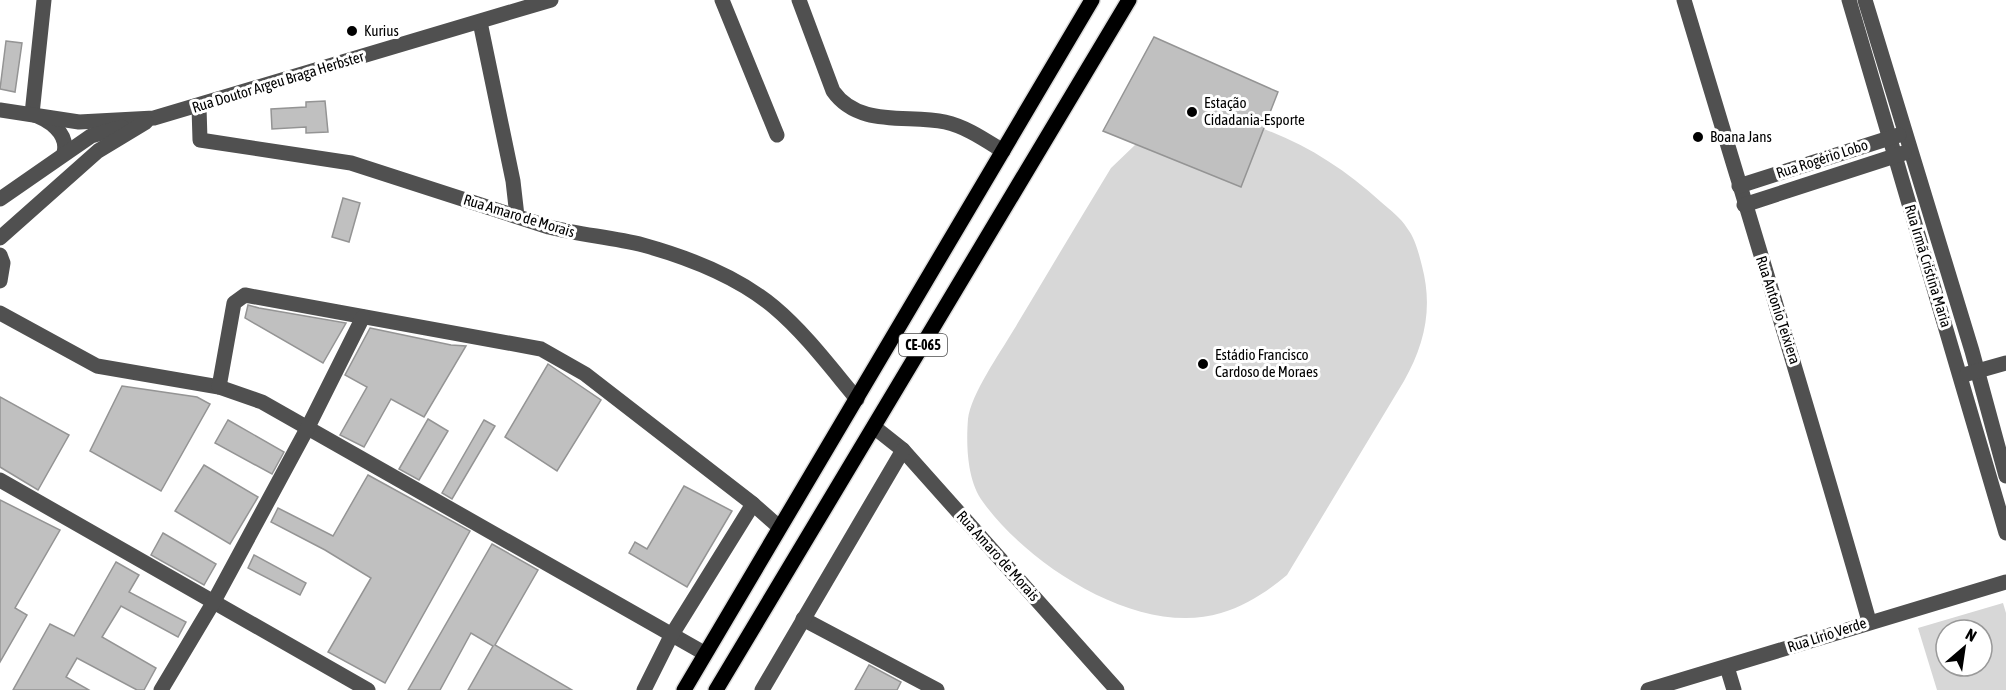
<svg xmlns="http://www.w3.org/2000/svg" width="2006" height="690" viewBox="0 0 2006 690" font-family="'Asap Condensed',sans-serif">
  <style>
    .green { fill: #d7d7d7; fill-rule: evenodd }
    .building { fill: #c0c0c0; stroke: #949494; stroke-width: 1.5 }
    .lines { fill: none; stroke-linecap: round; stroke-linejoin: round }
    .major-casing { stroke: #dbdbdb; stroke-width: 18 }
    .minor { stroke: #505050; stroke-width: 15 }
    .major { stroke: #000; stroke-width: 15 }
    .poi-dot { fill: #000; stroke: #fff; stroke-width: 2 }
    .labels { text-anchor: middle; stroke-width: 6; stroke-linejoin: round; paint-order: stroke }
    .shield { fill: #fff; stroke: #4c4c4c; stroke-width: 1.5 }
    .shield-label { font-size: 14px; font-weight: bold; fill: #000 }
    .poi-label { font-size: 15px; fill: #000; stroke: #fff; text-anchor: start }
    .street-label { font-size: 15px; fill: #000; stroke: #fff }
  </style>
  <rect width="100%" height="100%" fill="#fff"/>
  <g class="green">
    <path d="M1239 121C1293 136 1339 164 1381 202 1390 210 1401 218 1407 228 1415 238 1419 254 1422 266 1433 308 1425 344 1404 381L1287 575C1268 591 1246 606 1221 613 1140 638 1029 566 983 502 967 481 966 445 968 419 971 394 1000 353 1013 331 1046 276 1078 222 1111 168L1135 145 1162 129Z"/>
    <path d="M2003 603 2006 613V690H1937L1918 628ZM1946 630H1982V666H1946Z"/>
  </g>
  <g class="building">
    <path d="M1154 37 1278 92 1241 187 1103 131Z"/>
    <path d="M6 41 22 43 15 92 0 89Z"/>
    <path d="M325 101 328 132 306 133V127L272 129 271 109 306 107V102Z"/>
    <path d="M343 198 360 203 349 242 332 237Z"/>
    <path d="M248 305 259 308 346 323 323 363 245 318Z"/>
    <path d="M370 328 451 345 466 346 424 417 391 399 364 447 340 435 367 387 345 375Z"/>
    <path d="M548 364 601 400 557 471 505 437Z"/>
    <path d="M122 386 197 397 210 404 161 491 90 451Z"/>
    <path d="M0 397 69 435 38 490 0 467Z"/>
    <path d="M428 419 448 431 419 480 399 469Z"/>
    <path d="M228 420 284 452 272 474 215 443Z"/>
    <path d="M484 420 495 426 452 499 442 493Z"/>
    <path d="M204 465 258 497 230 544 175 511Z"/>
    <path d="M368 475 470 531 385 683 328 652 371 578 325 550 271 522 278 508 333 536Z"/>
    <path d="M684 486 732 511 687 587 629 553 635 542 647 549Z"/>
    <path d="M0 500 60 530 15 608 27 615 0 662Z"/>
    <path d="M163 533 216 564 204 585 151 555Z"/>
    <path d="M492 544 538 570 495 645 572 690H468L493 646 471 633 440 690H408Z"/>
    <path d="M254 555 306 583 300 595 248 568Z"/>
    <path d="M116 562 139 575 129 592 186 622 178 637 121 606 102 637 156 668 144 690H137L77 658 66 677 89 690H13L50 624 74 636Z"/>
    <path d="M869 665 901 682 897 690H855Z"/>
  </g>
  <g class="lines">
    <defs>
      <g id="major">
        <path d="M684 690 1092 0"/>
        <path d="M716 690 1129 0"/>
      </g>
    </defs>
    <use href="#major" class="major-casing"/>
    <g class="minor">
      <path d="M44 0 32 114C48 119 69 133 64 153"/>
      <path d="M722 0 777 135"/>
      <path d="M799 0 833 91C859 128 908 114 945 122 967 127 985 140 1003 151"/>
      <path d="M1684 0C1746 207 1810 413 1869 621"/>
      <path d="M1849 0 2006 533"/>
      <path d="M1865 0 1972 351 2006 476"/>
      <path d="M480 22 513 181 517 216"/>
      <path d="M199 107 200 140 351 163 549 227C580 235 612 237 643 245 690 258 737 276 774 307 805 333 831 368 857 399"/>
      <path d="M0 110 79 122 154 118 551 0"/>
      <path d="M1739 186 1899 135"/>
      <path d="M0 199 91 136 122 127"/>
      <path d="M1744 205 1904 153"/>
      <path d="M0 238 98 151 146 122"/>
      <path d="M0 255 3 263 0 281"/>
      <path d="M0 313 97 366 219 387 262 402 704 653"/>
      <path d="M1967 374 2006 363"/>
      <path d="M219 387 234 303 245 295 541 349 585 374 753 504 671 636 644 690"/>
      <path d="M874 427 903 450 1117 690"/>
      <path d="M0 480 368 690"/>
      <path d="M753 504 779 527"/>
      <path d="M803 619 937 690"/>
      <path d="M1727 667 1734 690"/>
      <path d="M161 690 213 603 308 427 363 317"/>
      <path d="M762 690 903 450"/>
      <path d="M1648 690 2006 582"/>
    </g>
    <use href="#major" class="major"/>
  </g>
  <g class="poi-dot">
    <circle cx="352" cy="31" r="6"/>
    <circle cx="1192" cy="112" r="6"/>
    <circle cx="1698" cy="137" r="6"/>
    <circle cx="1203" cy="364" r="6"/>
  </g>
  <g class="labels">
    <rect class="shield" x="899" y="334" width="48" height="22" rx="4.5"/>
    <g class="shield-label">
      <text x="923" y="350">CE-065</text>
    </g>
    <g class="poi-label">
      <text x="364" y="36">Kurius</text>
      <text x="1204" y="108">Estação<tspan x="1204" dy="17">Cidadania-Esporte</tspan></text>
      <text x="1710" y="142">Boana Jans</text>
      <text x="1215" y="360">Estádio Francisco<tspan x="1215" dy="17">Cardoso de Moraes</tspan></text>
    </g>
    <g class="street-label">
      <text transform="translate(278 82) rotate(-17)" y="5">Rua Doutor Argeu Braga Herbster</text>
      <text transform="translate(1822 159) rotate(-18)" y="5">Rua Rogério Lobo</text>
      <text transform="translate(519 216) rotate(17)" y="5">Rua Amaro de Morais</text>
      <text transform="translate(1928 266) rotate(73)" y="5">Rua Irmã Cristina Maria</text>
      <text transform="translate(1778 310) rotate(72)" y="5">Rua Antonio Teixiera</text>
      <text transform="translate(998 556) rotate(48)" y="5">Rua Amaro de Morais</text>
      <text transform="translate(1827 635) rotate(-18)" y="5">Rua Lírio Verde</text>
    </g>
  </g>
  <g transform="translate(1964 648) rotate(29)"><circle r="28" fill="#ffffff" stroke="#999999" stroke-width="1.5"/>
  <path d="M0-4.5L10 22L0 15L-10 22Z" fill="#000000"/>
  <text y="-9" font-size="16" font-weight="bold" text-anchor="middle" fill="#000000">N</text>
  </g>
</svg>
